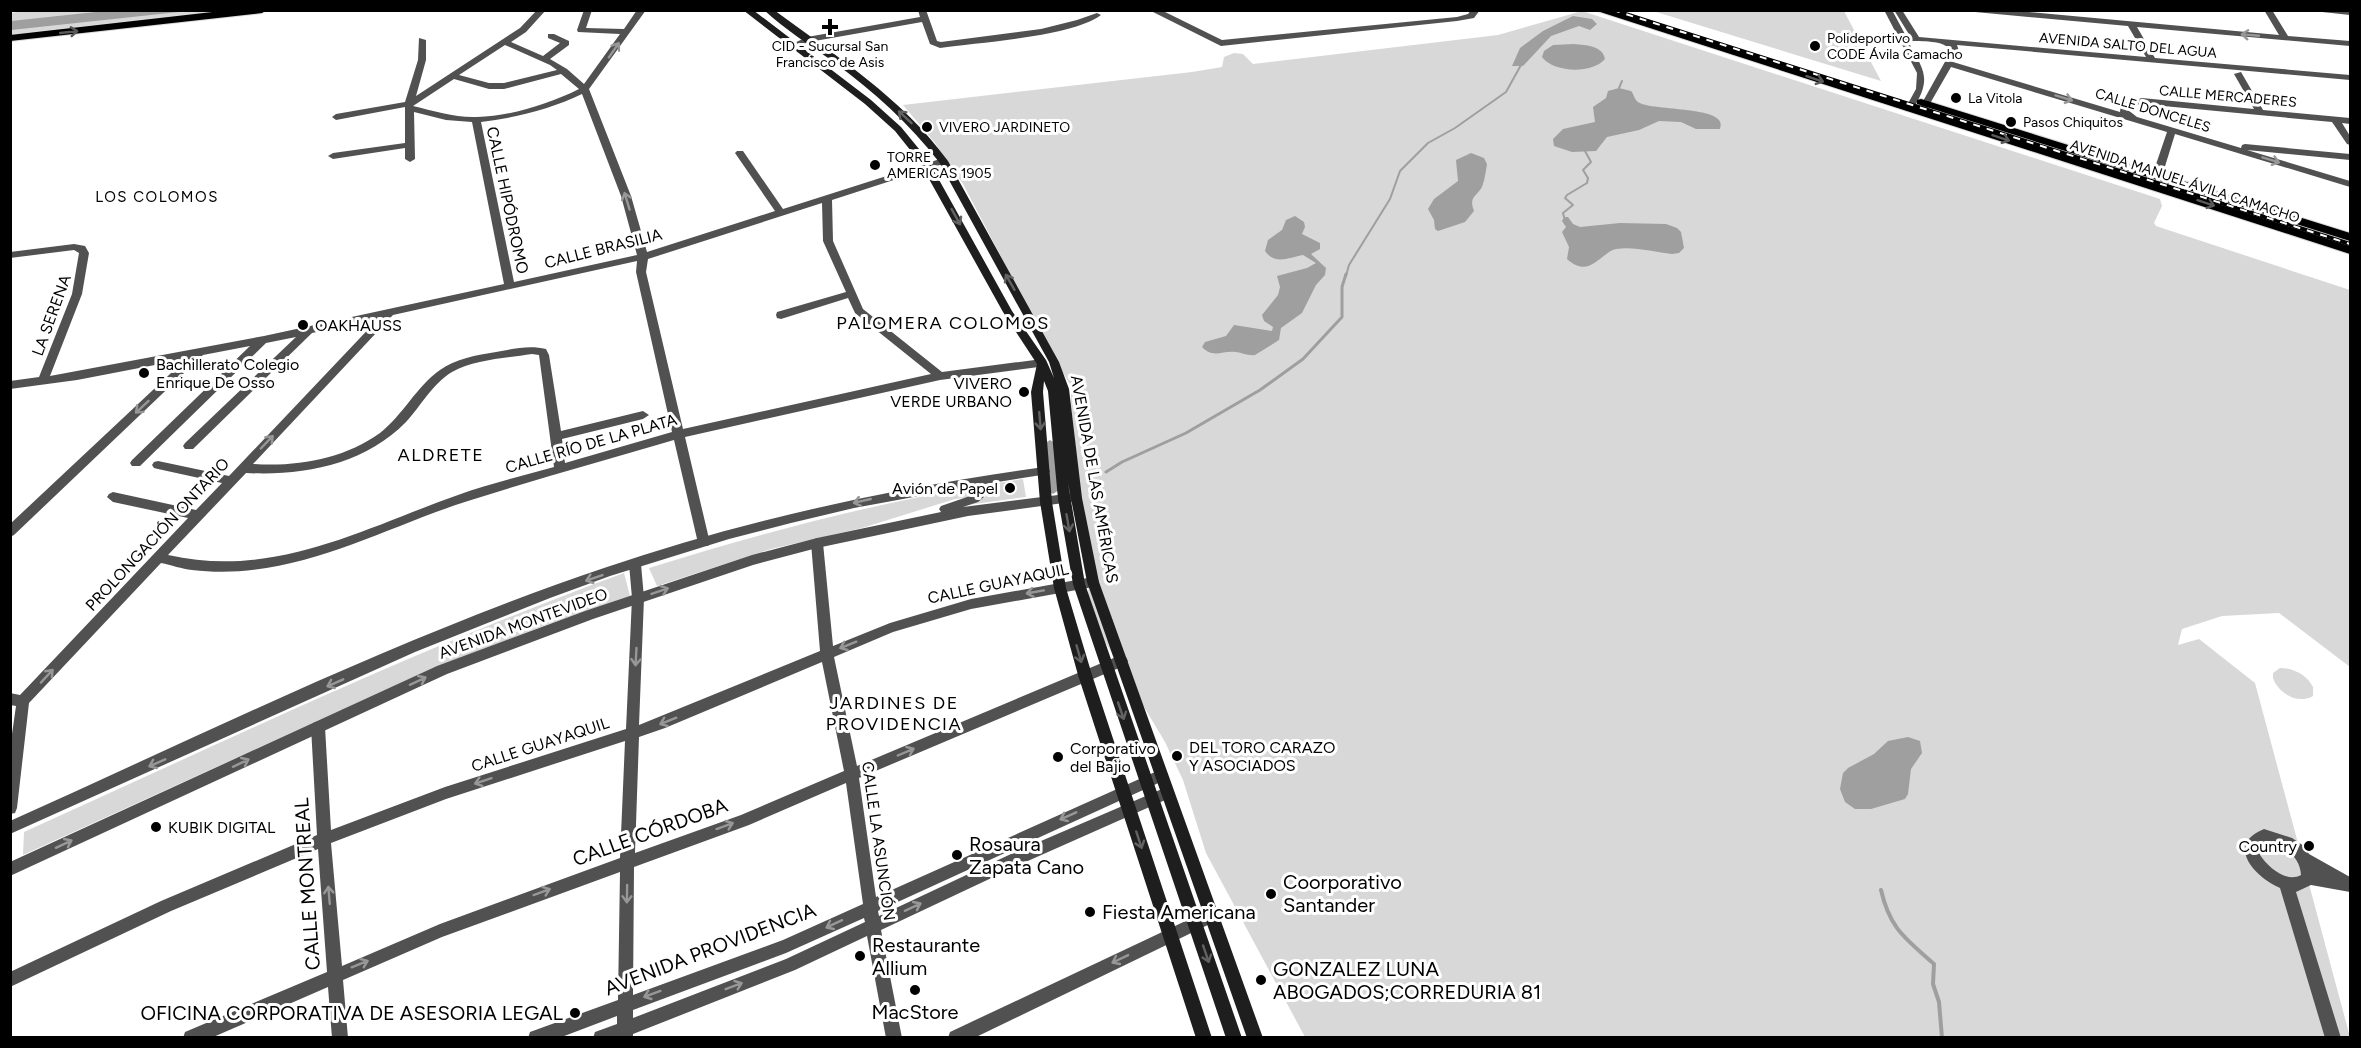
<svg xmlns="http://www.w3.org/2000/svg" width="2361" height="1048" viewBox="0 0 2361 1048" font-family="Figtree,sans-serif">
  <style>
    .green { fill: #d8d8d8 }
    .water { fill: #9f9f9f }
    .lines { fill: none; stroke-linecap: round; stroke-linejoin: round }
    .stream-far2 { stroke: #9f9f9f; stroke-width: 2 }
    .stream-far1 { stroke: #9f9f9f; stroke-width: 3 }
    .stream { stroke: #9f9f9f; stroke-width: 4 }
    .canal { fill: #9f9f9f; fill-rule: evenodd }
    .primary-casing { stroke: #dbdbdb; stroke-width: 2 }
    .minor { fill: #515151; fill-rule: evenodd }
    .tertiary { fill: #515151; fill-rule: evenodd }
    .secondary { fill: #1e1e1e; fill-rule: evenodd }
    .primary { fill: #000; fill-rule: evenodd }
    .rail-casing { stroke: #000; stroke-width: 4 }
    .rail { stroke: #fff; stroke-width: 2; stroke-dasharray: 7; stroke-linecap: butt }
    .oneway { stroke: #595959 }
    .oneway2 { stroke: #979797 }
    .oneway3 { stroke: #626262 }
    .poi-dot { fill: #000; stroke: #fff; stroke-width: 2 }
    .labels { text-anchor: middle; stroke-width: 6; stroke-linejoin: round; paint-order: stroke }
    .far-poi-label { font-size: 14px; fill: #000; stroke: #fff; text-anchor: start }
    .far-street-label { font-size: 14px; fill: #000; stroke: #fff }
    .far-neighbourhood-label { font-size: 15px; letter-spacing: 1.5px; fill: #000; stroke: #fff }
    .street-label { font-size: 16px; fill: #000; stroke: #fff }
    .poi-label { font-size: 16px; fill: #000; stroke: #fff; text-anchor: start }
    .neighbourhood-label { font-size: 18px; letter-spacing: 1.5px; fill: #000; stroke: #fff }
    .near-street-label { font-size: 20px; fill: #000; stroke: #fff }
    .near-poi-label { font-size: 20px; fill: #000; stroke: #fff; text-anchor: start }
  </style>
  <rect width="100%" height="100%" fill="#fff"/>
  <g class="green">
    <path d="M34 10 240 11 11 35 10 13Z"/>
    <path d="M1582 11 2160 199 2162 206 2154 223 2156 226 2350 290V667L2279 613 2222 616 2182 629 2178 645 2199 639 2255 683 2350 1037H1305L1206 853 1183 780 1165 742 1098 630 1088 597 1091 544 1081 497 1071 405V386L1055 360 963 184 935 143 903 105 1192 72 1222 67 1224 57 1234 53 1243 54 1253 64 1498 35Z"/>
    <path d="M1653 11H1844L1881 81Z"/>
    <path d="M1023 479 1026 497 967 505 985 497 987 491 984 485Z"/>
    <path d="M973 487 976 491 972 497 955 499 862 528 771 549 657 586 649 568C756 535 862 506 973 487Z"/>
    <path d="M624 573 630 596 546 625 438 666 23 855 24 832C223 742 419 648 624 573Z"/>
    <path d="M2280 668C2294 668 2307 675 2313 687V696C2298 705 2278 693 2273 678V673Z"/>
  </g>
  <g class="water">
    <path d="M105 11H188L11 30V21Z"/>
    <path d="M1573 16 1592 19 1597 24 1590 30 1579 26 1551 36 1523 66H1512L1520 48 1543 31Z"/>
    <path d="M1574 44C1586 45 1603 46 1605 59 1592 74 1554 73 1542 57L1544 51 1553 45Z"/>
    <path d="M1619 88 1631 91C1634 94 1634 99 1638 102 1653 112 1730 105 1720 129H1696L1681 122 1659 121 1639 130 1607 137 1596 151 1572 152 1554 146 1553 139 1563 129 1595 122 1593 107 1606 98 1608 91Z"/>
    <path d="M1471 153 1484 158 1487 164C1486 170 1485 178 1483 184 1479 197 1468 194 1474 211L1465 222 1438 231 1435 229 1434 220 1428 209 1434 199 1458 181 1456 160Z"/>
    <path d="M1295 216 1304 222 1305 227 1302 234 1320 243V249L1311 254 1326 268 1325 275 1316 285 1302 313 1281 328 1279 340 1255 355C1248 356 1243 353 1236 352 1223 350 1213 359 1202 347L1205 342 1226 336 1234 325 1272 331 1273 327 1264 321 1262 315 1278 295 1280 287 1277 276 1307 268 1316 263 1303 255C1290 257 1275 266 1265 251L1268 240 1282 230 1286 220Z"/>
    <path d="M1564 217H1568L1573 224 1580 227 1620 223 1666 224 1677 228 1681 232 1684 248 1679 253 1672 254C1655 252 1633 246 1616 249 1601 252 1590 280 1567 259L1569 247 1562 232 1566 227 1562 221Z"/>
    <path d="M1908 737 1920 741 1922 753 1911 769 1908 794 1905 799 1871 809H1855L1845 802 1840 789 1843 773 1848 768 1874 754 1888 741Z"/>
  </g>
  <g class="lines">
    <g class="stream-far2">
      <path d="M1619 88 1622 81"/>
      <path d="M1564 217 1563 213 1573 205 1565 198 1567 195 1587 183 1588 178 1583 170 1591 162 1585 151"/>
      <path d="M1346 276 1349 265 1390 199 1400 171 1428 143 1455 128 1506 92 1521 65"/>
    </g>
    <path class="stream-far1" d="M1106 472 1122 462 1186 433 1260 390 1303 359 1342 317V287L1346 274"/>
    <path class="stream" d="M1881 890C1890 929 1905 938 1934 964L1933 984 1939 1002 1942 1038"/>
    <path class="canal" d="M1050 440 1056 444 1059 490 1053 494 1047 490 1044 444Z"/>
    <defs>
      <g id="primary">
        <path d="M230 10H267L262 13 10 41V35Z"/>
        <path d="M1594 10H1611L2350 246V254Z"/>
        <path d="M1921 99 2350 233V241L1917 104V100Z"/>
      </g>
    </defs>
    <use href="#primary" class="primary-casing"/>
    <g class="minor">
      <path d="M537 10H546L526 32 511 42 543 56 560 43 548 38V34H554L569 41V45L550 59 567 69 584 84 620 34 578 32 577 30 584 10H592L586 28 624 29 637 10H646L589 89 631 196 647 252 775 211 735 153 737 151H743L783 209 940 159H946V163L832 200 833 241 863 309 942 372 1042 359 1047 363 1046 366 940 380 685 437 710 543 708 546H700L698 543 674 440C606 460 537 479 468 501 377 530 292 582 192 570 182 569 171 565 161 563L29 703 17 808 15 813 10 814V748L16 706 10 705V693L20 695 188 518 113 502 107 497 109 494 113 492 196 510 222 483 158 469 154 468 152 465 154 462 158 461 229 476 378 319 312 333 193 449H185L183 446 185 443 296 337 266 343 140 466H132L130 463 132 460 250 346 203 355 14 535 10 537V524L186 359 77 380 10 389V381L39 377 72 294 79 253 74 250 10 258V252L74 244 85 246 89 253 82 294 50 376 264 336 504 284 472 122 446 120 414 112 415 159 410 162 405 159V148L333 159 328 156 333 153 405 143V107L336 120 332 117 336 114 405 102 418 60 419 38 426 40V60L416 96 520 28ZM505 45 550 65 557 70 504 83H489L459 75ZM561 74 579 89C549 104 511 116 477 117 456 118 434 111 413 106L454 79 489 89H504ZM582 94 621 196 637 255 514 282 481 122C515 118 551 109 582 94ZM822 203 823 241 846 292 777 312 776 315 777 318 781 319 848 298 855 313 931 374 683 429 646 272 648 259ZM637 261 636 272 672 432 565 463 562 439 643 419 649 415 643 411 561 431 549 355 546 349C529 345 513 349 496 352 477 355 455 359 440 370 416 387 403 415 380 433 344 459 297 467 253 464L393 315ZM532 354 539 355 554 467C522 476 489 484 458 495 362 529 274 579 168 555L246 473C303 476 364 465 406 422 421 406 432 384 452 372 475 359 507 358 532 354Z"/>
      <path d="M918 10H926L937 41 941 42 1041 29 1077 20 1097 13 1101 15C1072 37 979 42 940 48L930 44 922 22 809 42 794 48 790 45 807 37 920 17Z"/>
      <path d="M1149 10H1161L1222 40 1457 17 1468 14 1471 10H1480L1474 18 1457 21 1221 46Z"/>
      <path d="M1884 10H1892L1906 36H1910L1894 10H1902L1919 37 2146 57 2128 26 1975 12 1971 10H2008L2279 35 2264 10H2272L2288 36 2350 41V46L2137 27 2155 58 2350 75V80L1957 45 1959 51 1953 62 2120 112 2121 103 2142 98 2254 109 2234 74 2241 72 2263 110 2350 118V124L2342 123 2350 136V145L2347 144 2332 122 2142 104 2128 107V110L2137 117 2241 148 2242 145 2245 144 2350 154V160L2247 150 2350 181V187L2175 134 2162 176 2157 179 2154 178 2152 176 2167 132 1951 67 1924 114H1918L1917 112 1951 51C1944 39 1921 42 1908 41 1925 73 1932 78 1912 111H1906L1905 109 1916 89 1917 73Z"/>
      <path d="M2318 10 2350 11V15L2322 12Z"/>
      <path d="M817 538 821 540 823 543 833 646 890 623 971 599 1093 577 1097 578 1099 582 1097 586 1093 587 971 609 893 632 834 657 857 766 1116 657 1121 656 1126 657 1128 661 1126 665 859 778 876 897 1155 772 1160 770 1165 772 1167 776 1165 780 878 911 879 916 1011 854 1162 789 1167 787 1172 789 1174 793 1172 797 1021 864 881 930 902 1038H886L867 936 795 970 633 1034V1038H593L595 1032 617 1024V1016L559 1038H528L530 1032 618 1000 620 872 442 937 343 980 348 1038H332L328 987 211 1038H183L185 1032 327 972 318 849 171 911 10 987V972L161 901 317 835 311 727 313 723 318 721 323 723 325 727 331 830 445 787 626 729 632 598 629 564 631 561H639L641 564 644 598 639 725 820 651 811 543 813 540ZM822 662 844 771 741 815 635 853 639 737 665 728ZM625 741 620 858 440 924 342 966 331 843 446 799ZM846 783 863 904 783 940 633 995 634 867 749 825ZM864 918 865 922 786 959 633 1018V1010L786 953Z"/>
      <path d="M2264 829 2292 838 2304 846 2309 854 2350 877V892L2311 885 2296 892 2341 1038H2325L2280 888C2256 878 2224 845 2264 829ZM2266 843C2284 845 2300 856 2301 875 2286 883 2268 867 2260 855V847Z"/>
      <path d="M1211 909 1216 911 1218 916 1216 921 974 1038H948L950 1032Z"/>
    </g>
    <path class="tertiary" d="M1044 467 1048 468 1050 471 1048 474 985 484 984 497 978 502 963 507 1074 493 1078 495 1080 498 1078 501 968 516 817 548 753 565 593 619 447 674 10 876V862L437 666 585 611 752 555 817 538 941 512 939 509 941 506 970 496 974 492V488L968 487 854 508 791 523 729 539 610 576 550 598 415 652 10 834V821C206 733 400 637 604 568 747 519 894 488 1044 467Z"/>
    <path class="secondary" d="M743 10H753L871 100 901 127 928 160 1012 311 1046 360 1054 378 1049 362 939 162C909 123 874 92 835 63 812 46 785 30 764 10H774C836 56 902 98 948 161L1059 362 1069 389 1082 498 1099 582 1263 1038H1247L1087 582 1068 483 1085 584 1242 1038H1226L1073 584 1058 499 1048 391 1044 381 1043 392 1052 502 1066 588 1092 675 1212 1038H1196L1078 675 1054 588 1040 502 1031 392 1037 364 1003 312 919 161 895 131 865 104Z"/>
    <use href="#primary" class="primary"/>
    <defs>
      <path id="rail" d="M1613 10 2350 244"/>
    </defs>
    <use href="#rail" class="rail-casing"/>
    <use href="#rail" class="rail"/>
  </g>
  <defs><path id="oneway-shaft" d="M-6 0H5M1.5-3L5.5 0L1.5 3" fill="none" stroke-width="1.6" stroke-linecap="round" stroke-linejoin="round" transform="scale(1.5)"/></defs>
  <g class="oneway">
    <use href="#oneway-shaft" transform="translate(69 32) rotate(-6)"/>
    <use href="#oneway-shaft" transform="translate(1815 79) rotate(18)"/>
    <use href="#oneway-shaft" transform="translate(2001 138) rotate(18)"/>
    <use href="#oneway-shaft" transform="translate(2206 203) rotate(18)"/>
  </g>
  <g class="oneway2">
    <use href="#oneway-shaft" transform="translate(2250 35) rotate(-175)"/>
    <use href="#oneway-shaft" transform="translate(614 50) rotate(-55)"/>
    <use href="#oneway-shaft" transform="translate(2064 98) rotate(17)"/>
    <use href="#oneway-shaft" transform="translate(2271 160) rotate(17)"/>
    <use href="#oneway-shaft" transform="translate(627 201) rotate(-107)"/>
    <use href="#oneway-shaft" transform="translate(142 407) rotate(137)"/>
    <use href="#oneway-shaft" transform="translate(267 442) rotate(-46)"/>
    <use href="#oneway-shaft" transform="translate(862 501) rotate(167)"/>
    <use href="#oneway-shaft" transform="translate(594 578) rotate(161)"/>
    <use href="#oneway-shaft" transform="translate(660 591) rotate(-19)"/>
    <use href="#oneway-shaft" transform="translate(1035 592) rotate(170)"/>
    <use href="#oneway-shaft" transform="translate(848 645) rotate(158)"/>
    <use href="#oneway-shaft" transform="translate(636 657) rotate(93)"/>
    <use href="#oneway-shaft" transform="translate(47 676) rotate(-47)"/>
    <use href="#oneway-shaft" transform="translate(418 681) rotate(-25)"/>
    <use href="#oneway-shaft" transform="translate(335 683) rotate(156)"/>
    <use href="#oneway-shaft" transform="translate(668 721) rotate(158)"/>
    <use href="#oneway-shaft" transform="translate(906 752) rotate(-23)"/>
    <use href="#oneway-shaft" transform="translate(157 763) rotate(156)"/>
    <use href="#oneway-shaft" transform="translate(241 763) rotate(-25)"/>
    <use href="#oneway-shaft" transform="translate(483 781) rotate(162)"/>
    <use href="#oneway-shaft" transform="translate(1068 816) rotate(156)"/>
    <use href="#oneway-shaft" transform="translate(725 826) rotate(-20)"/>
    <use href="#oneway-shaft" transform="translate(64 844) rotate(-25)"/>
    <use href="#oneway-shaft" transform="translate(542 892) rotate(-20)"/>
    <use href="#oneway-shaft" transform="translate(627 894) rotate(91)"/>
    <use href="#oneway-shaft" transform="translate(329 895) rotate(-95)"/>
    <use href="#oneway-shaft" transform="translate(913 907) rotate(-25)"/>
    <use href="#oneway-shaft" transform="translate(834 924) rotate(155)"/>
    <use href="#oneway-shaft" transform="translate(1120 959) rotate(154)"/>
    <use href="#oneway-shaft" transform="translate(360 964) rotate(-22)"/>
    <use href="#oneway-shaft" transform="translate(734 986) rotate(-21)"/>
    <use href="#oneway-shaft" transform="translate(652 994) rotate(160)"/>
  </g>
  <g class="oneway3">
    <use href="#oneway-shaft" transform="translate(905 117) rotate(-137)"/>
    <use href="#oneway-shaft" transform="translate(956 217) rotate(61)"/>
    <use href="#oneway-shaft" transform="translate(1010 282) rotate(-120)"/>
    <use href="#oneway-shaft" transform="translate(1040 421) rotate(85)"/>
    <use href="#oneway-shaft" transform="translate(1068 523) rotate(80)"/>
    <use href="#oneway-shaft" transform="translate(1079 654) rotate(74)"/>
    <use href="#oneway-shaft" transform="translate(1121 711) rotate(71)"/>
    <use href="#oneway-shaft" transform="translate(1139 840) rotate(72)"/>
    <use href="#oneway-shaft" transform="translate(1206 954) rotate(71)"/>
  </g>
  <g class="poi-dot">
    <path d="M827 18h6v6h6v6h-6v6h-6v-6h-6v-6h6z"/>
    <circle cx="1815" cy="46" r="6"/>
    <circle cx="1956" cy="98" r="6"/>
    <circle cx="2011" cy="122" r="6"/>
    <circle cx="927" cy="127" r="6"/>
    <circle cx="875" cy="165" r="6"/>
    <circle cx="303" cy="325" r="6"/>
    <circle cx="144" cy="373" r="6"/>
    <circle cx="1024" cy="392" r="6"/>
    <circle cx="1010" cy="488" r="6"/>
    <circle cx="1177" cy="756" r="6"/>
    <circle cx="1058" cy="757" r="6"/>
    <circle cx="156" cy="827" r="6"/>
    <circle cx="2309" cy="846" r="6"/>
    <circle cx="957" cy="855" r="6"/>
    <circle cx="1271" cy="894" r="6"/>
    <circle cx="1090" cy="912" r="6"/>
    <circle cx="860" cy="956" r="6"/>
    <circle cx="1261" cy="980" r="6"/>
    <circle cx="915" cy="990" r="6"/>
    <circle cx="575" cy="1013" r="6"/>
  </g>
  <g class="labels">
    <g class="far-poi-label">
      <text x="1827" y="43">Polideportivo<tspan x="1827" dy="16">CODE Ávila Camacho</tspan></text>
      <text x="830" y="51" text-anchor="middle">CID - Sucursal San<tspan x="830" dy="16">Francisco de Asis</tspan></text>
      <text x="1968" y="103">La Vitola</text>
      <text x="2023" y="127">Pasos Chiquitos</text>
      <text x="939" y="132">VIVERO JARDINETO</text>
      <text x="887" y="162">TORRE<tspan x="887" dy="16">AMERICAS 1905</tspan></text>
    </g>
    <g class="far-street-label">
      <text transform="translate(2128 45) rotate(5)" y="5">AVENIDA SALTO DEL AGUA</text>
      <text transform="translate(2228 96) rotate(5)" y="5">CALLE MERCADERES</text>
      <text transform="translate(2153 110) rotate(17)" y="5">CALLE DONCELES</text>
      <text transform="translate(2185 181) rotate(18)" y="5">AVENIDA MANUEL ÁVILA CAMACHO</text>
    </g>
    <g class="far-neighbourhood-label">
      <text x="157" y="202">LOS COLOMOS</text>
    </g>
    <g class="street-label">
      <text transform="translate(508 200) rotate(78)" y="6">CALLE HIPÓDROMO</text>
      <text transform="translate(603 248) rotate(-14)" y="6">CALLE BRASILIA</text>
      <text transform="translate(51 315) rotate(-70)" y="6">LA SERENA</text>
      <text transform="translate(591 443) rotate(-16)" y="6">CALLE RÍO DE LA PLATA</text>
      <text transform="translate(1095 479) rotate(80)" y="6">AVENIDA DE LAS AMÉRICAS</text>
      <text transform="translate(157 534) rotate(-47)" y="6">PROLONGACIÓN ONTARIO</text>
      <text transform="translate(998 583) rotate(-12)" y="6">CALLE GUAYAQUIL</text>
      <text transform="translate(523 623) rotate(-20)" y="6">AVENIDA MONTEVIDEO</text>
      <text transform="translate(540 744) rotate(-18)" y="6">CALLE GUAYAQUIL</text>
      <text transform="translate(879 841) rotate(82)" y="6">CALLE LA ASUNCIÓN</text>
    </g>
    <g class="poi-label">
      <text x="315" y="331">OAKHAUSS</text>
      <text x="156" y="370">Bachillerato Colegio<tspan x="156" dy="18">Enrique De Osso</tspan></text>
      <text x="1012" y="389" text-anchor="end">VIVERO<tspan x="1012" dy="18">VERDE URBANO</tspan></text>
      <text x="998" y="494" text-anchor="end">Avión de Papel</text>
      <text x="1189" y="753">DEL TORO CARAZO<tspan x="1189" dy="18">Y ASOCIADOS</tspan></text>
      <text x="1070" y="754">Corporativo<tspan x="1070" dy="18">del Bajio</tspan></text>
      <text x="168" y="833">KUBIK DIGITAL</text>
      <text x="2297" y="852" text-anchor="end">Country</text>
    </g>
    <g class="neighbourhood-label">
      <text x="943" y="329">PALOMERA COLOMOS</text>
      <text x="441" y="461">ALDRETE</text>
      <text x="894" y="709">JARDINES DE<tspan x="894" dy="21">PROVIDENCIA</tspan></text>
    </g>
    <g class="near-street-label">
      <text transform="translate(650 832) rotate(-20)" y="7">CALLE CÓRDOBA</text>
      <text transform="translate(307 884) rotate(-94)" y="7">CALLE MONTREAL</text>
      <text transform="translate(710 949) rotate(-21)" y="7">AVENIDA PROVIDENCIA</text>
    </g>
    <g class="near-poi-label">
      <text x="969" y="851">Rosaura<tspan x="969" dy="23">Zapata Cano</tspan></text>
      <text x="1283" y="889">Coorporativo<tspan x="1283" dy="23">Santander</tspan></text>
      <text x="1102" y="919">Fiesta Americana</text>
      <text x="872" y="952">Restaurante<tspan x="872" dy="23">Allium</tspan></text>
      <text x="1273" y="976">GONZALEZ LUNA<tspan x="1273" dy="23">ABOGADOS;CORREDURIA 81</tspan></text>
      <text x="915" y="1019" text-anchor="middle">MacStore</text>
      <text x="563" y="1020" text-anchor="end">OFICINA CORPORATIVA DE ASESORIA LEGAL</text>
    </g>
  </g>
  <rect width="2361" height="1048" fill="none" stroke="#000000" stroke-width="24"/>
</svg>
